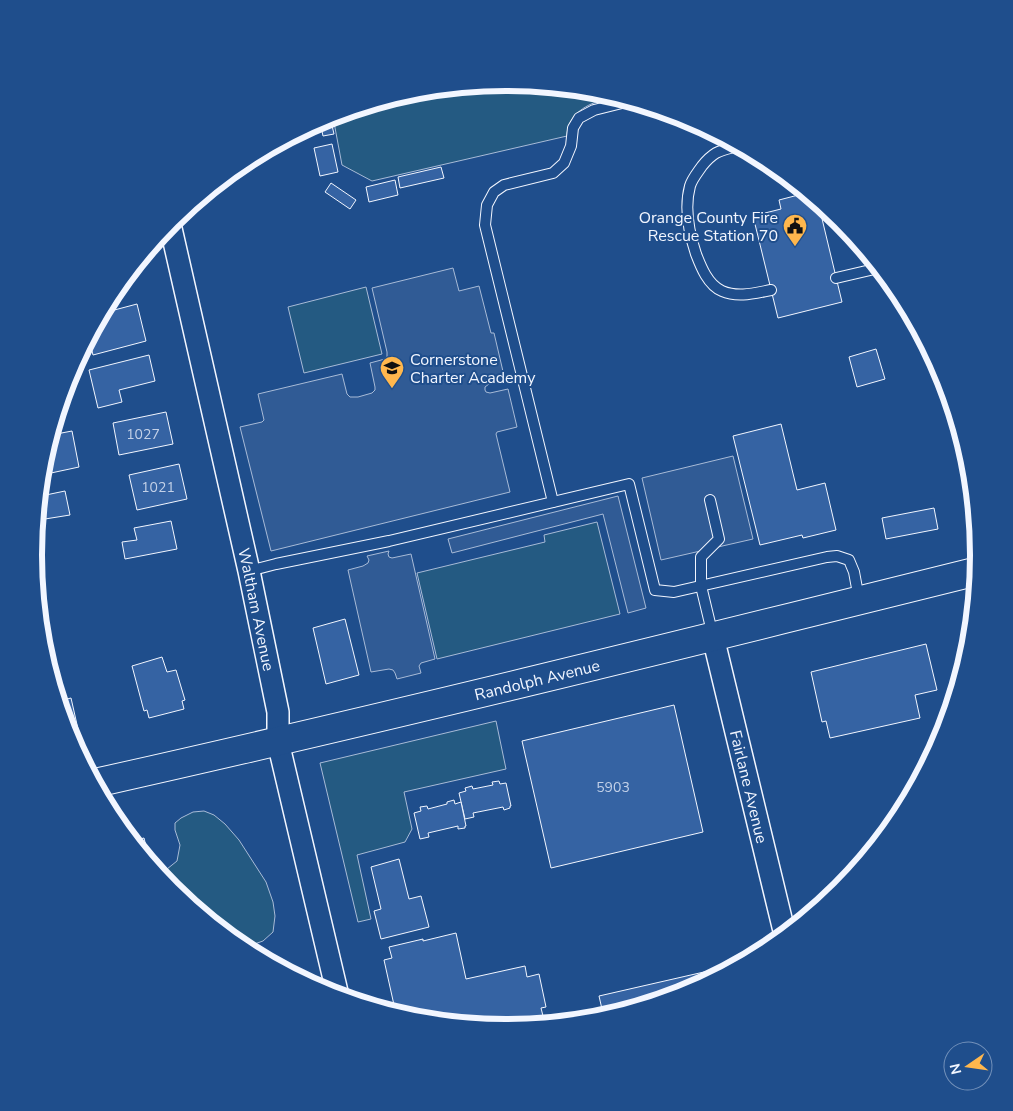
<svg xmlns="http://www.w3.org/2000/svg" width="1013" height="1111" viewBox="0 0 1013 1111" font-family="'Nunito Sans',sans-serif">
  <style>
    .green { fill: #245a82; stroke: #a8bbd7 }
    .parking { fill: #305b95; stroke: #a8bbd7 }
    .building { fill: #3563a3; stroke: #f2f6ff }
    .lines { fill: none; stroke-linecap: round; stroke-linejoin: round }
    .lane-casing { stroke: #f2f6ff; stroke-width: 12 }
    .street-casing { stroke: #f2f6ff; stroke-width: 24 }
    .secondary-casing { stroke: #f2f6ff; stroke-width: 30 }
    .lane { stroke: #1f4e8c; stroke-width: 10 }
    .street { stroke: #1f4e8c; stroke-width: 21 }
    .secondary { stroke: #1f4e8c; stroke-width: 28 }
    .labels { text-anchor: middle; stroke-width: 4; stroke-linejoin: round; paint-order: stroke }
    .number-label { font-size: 14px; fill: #c3d1e8 }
    .poi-label { font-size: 16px; fill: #f2f6ff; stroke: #1f4e8c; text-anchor: end }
    .street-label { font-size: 16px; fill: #f2f6ff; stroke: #1f4e8c }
    .rim { fill: none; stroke: #f2f6ff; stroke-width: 6 }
  </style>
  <rect width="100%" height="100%" fill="#1f4e8c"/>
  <g class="green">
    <path d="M507 83 598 92 600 101C584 105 567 117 567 136L372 181 342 165 333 117 415 92Z"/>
    <path d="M366 287 382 354 304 373 288 307Z"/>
    <path d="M597 522 620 614 437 659 417 573 545 542 544 535Z"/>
    <path d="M496 721 506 769 404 792 412 829 405 842 357 855 371 919 358 922 320 763Z"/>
    <path d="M204 811 214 815 225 824 239 840 266 882 273 902 275 916 273 932 263 941 243 948 172 890 164 880 167 869 177 861 180 845 175 830V823L181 818 193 812Z"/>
  </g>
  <g class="parking">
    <path d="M453 268 459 291 479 286 491 333H494L505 380 489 384 485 387V390L486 392 490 393 508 389 517 427 497 432 496 434 510 492 271 551 240 427 262 422 264 420 258 394 342 374 347 394 350 397H358L372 393 375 390V387L370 363 385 359 387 357V352L372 288Z"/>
    <path d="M733 456 753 539 661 560 642 478Z"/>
    <path d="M618 496 646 608 628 613 603 514 452 553 448 539Z"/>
    <path d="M389 551 388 554 389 557 392 558 411 554 435 659 421 663 419 666 421 673 397 679 395 673 393 670 389 669 371 672 348 570 363 566 368 563 369 560 367 556Z"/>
  </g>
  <g class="building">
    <path d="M330 117 334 134 323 136 320 122Z"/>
    <path d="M332 144 338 172 320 176 314 148Z"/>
    <path d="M441 167 444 178 400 188 398 177Z"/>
    <path d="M395 180 398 195 369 202 366 187Z"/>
    <path d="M331 183 356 200 350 209 325 192Z"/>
    <path d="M806 193 818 202 842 302 778 318 753 216 781 209 779 200Z"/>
    <path d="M137 304 146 341 93 355 89 339 103 313Z"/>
    <path d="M876 349 885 379 857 387 849 357Z"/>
    <path d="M149 355 155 381 119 390 122 402 98 408 89 370Z"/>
    <path d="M166 412 173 444 119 455 113 423Z"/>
    <path d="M781 424 797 490 825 483 836 530 803 538 802 535 760 545 733 436Z"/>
    <path d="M72 431 79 467 51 473 46 452 51 435Z"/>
    <path d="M179 464 187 499 137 510 129 475Z"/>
    <path d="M65 491 70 515 45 519 41 496Z"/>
    <path d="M934 508 938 529 886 539 882 518Z"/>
    <path d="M171 521 177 549 125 559 122 542 137 540 134 528Z"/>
    <path d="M345 619 359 675 326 684 313 628Z"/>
    <path d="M926 644 937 690 915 695 920 718 830 738 826 721 822 722 811 672Z"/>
    <path d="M162 657 167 672 176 670 185 700 182 701 184 709 149 718 147 710 144 711 132 666Z"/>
    <path d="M71 698 78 729 68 731 59 701Z"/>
    <path d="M674 705 703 832 551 868 522 741Z"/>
    <path d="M499 781 500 784 506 783 511 806H510V808L504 810 503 807 473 813 474 817 465 819 459 793 466 791 465 788 472 786 473 789 493 785 492 782Z"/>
    <path d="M454 800 455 804 461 802 466 826H465V828L458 829V826L428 833 429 837 420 839 414 813 421 811 420 807 427 806 428 809 447 804V802Z"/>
    <path d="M144 838 150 863 132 841Z"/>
    <path d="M399 859 409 899 421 896 429 927 381 939 374 911 381 909 371 867Z"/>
    <path d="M456 933 466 979 525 966 527 977 539 974 546 1007 541 1008 545 1024 506 1028 414 1019 396 1014 384 960 392 958 389 947 423 939V941Z"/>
    <path d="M717 969 718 976 687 992 604 1018 599 996Z"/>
    <path d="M297 970 299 978 288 972Z"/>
  </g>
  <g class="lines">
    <defs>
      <g id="lane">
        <path d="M738 146C731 148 723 149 716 153 711 156 706 161 702 166 698 172 692 179 690 186 684 208 689 233 696 254 701 267 708 285 722 291 738 298 755 293 771 290"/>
        <path d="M836 278 879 268"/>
        <path d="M710 500 719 539 701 557V586L713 636"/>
        <path d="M553 502 485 225 487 205 494 192 504 185 553 173 564 163 571 146 573 128 579 118 594 110 630 101"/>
        <path d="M249 571 276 564 389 541 629 484 655 590 674 592 827 557 837 556 849 560 854 572 859 599"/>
      </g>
      <g id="street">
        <path id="s1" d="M170 224 249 571 278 712V742L338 996"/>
        <path id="s2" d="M713 637 785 935"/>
      </g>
      <g id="secondary">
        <path id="s3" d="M95 783C390 717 684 644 978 571"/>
      </g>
    </defs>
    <use href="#lane" class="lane-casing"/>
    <use href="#street" class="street-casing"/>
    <use href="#secondary" class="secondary-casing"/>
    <use href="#lane" class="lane"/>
    <use href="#street" class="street"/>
    <use href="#secondary" class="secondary"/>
  </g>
  <defs>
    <symbol id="civic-pin" viewBox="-11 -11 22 30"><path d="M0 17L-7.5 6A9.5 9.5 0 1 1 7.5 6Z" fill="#ffb74d" stroke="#1f4e8c"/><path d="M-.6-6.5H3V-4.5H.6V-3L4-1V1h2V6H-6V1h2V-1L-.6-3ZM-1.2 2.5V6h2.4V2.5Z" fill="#111"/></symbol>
    <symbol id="school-pin" viewBox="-11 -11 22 30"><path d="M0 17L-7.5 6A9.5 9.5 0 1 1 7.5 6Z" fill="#ffb74d" stroke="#1f4e8c"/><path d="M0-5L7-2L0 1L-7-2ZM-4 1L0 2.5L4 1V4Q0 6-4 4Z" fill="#111"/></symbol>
  </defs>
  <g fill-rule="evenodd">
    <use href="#civic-pin" x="781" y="212" width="28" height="38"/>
    <use href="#school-pin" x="378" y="354" width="28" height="38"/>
  </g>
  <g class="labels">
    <g class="number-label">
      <text x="143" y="439">1027</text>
      <text x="158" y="492">1021</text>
      <text x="613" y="792">5903</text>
    </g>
    <g class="poi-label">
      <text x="778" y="223">Orange County Fire<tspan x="778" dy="18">Rescue Station 70</tspan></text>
      <text x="410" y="365" text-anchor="start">Cornerstone<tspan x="410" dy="18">Charter Academy</tspan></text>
    </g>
    <g class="street-label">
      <text dy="6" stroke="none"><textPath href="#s1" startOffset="395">Waltham Avenue</textPath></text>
      <text dy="6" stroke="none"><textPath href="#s3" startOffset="454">Randolph Avenue</textPath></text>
      <text dy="6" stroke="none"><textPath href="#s2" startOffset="154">Fairlane Avenue</textPath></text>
    </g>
  </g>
  <path d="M0 0H1013V1111H0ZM42 555a464 464 0 1 1 928 0a464 464 0 1 1-928 0Z" fill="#1f4e8c" fill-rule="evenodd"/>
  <path class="rim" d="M42 555a464 464 0 1 1 928 0a464 464 0 1 1-928 0Z"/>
  <g transform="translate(968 1066) rotate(257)"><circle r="24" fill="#1f4e8c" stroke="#7391ba"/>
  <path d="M0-4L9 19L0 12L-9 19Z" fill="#ffb74d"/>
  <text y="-8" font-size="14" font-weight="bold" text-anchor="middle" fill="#f2f6ff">N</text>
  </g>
</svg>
